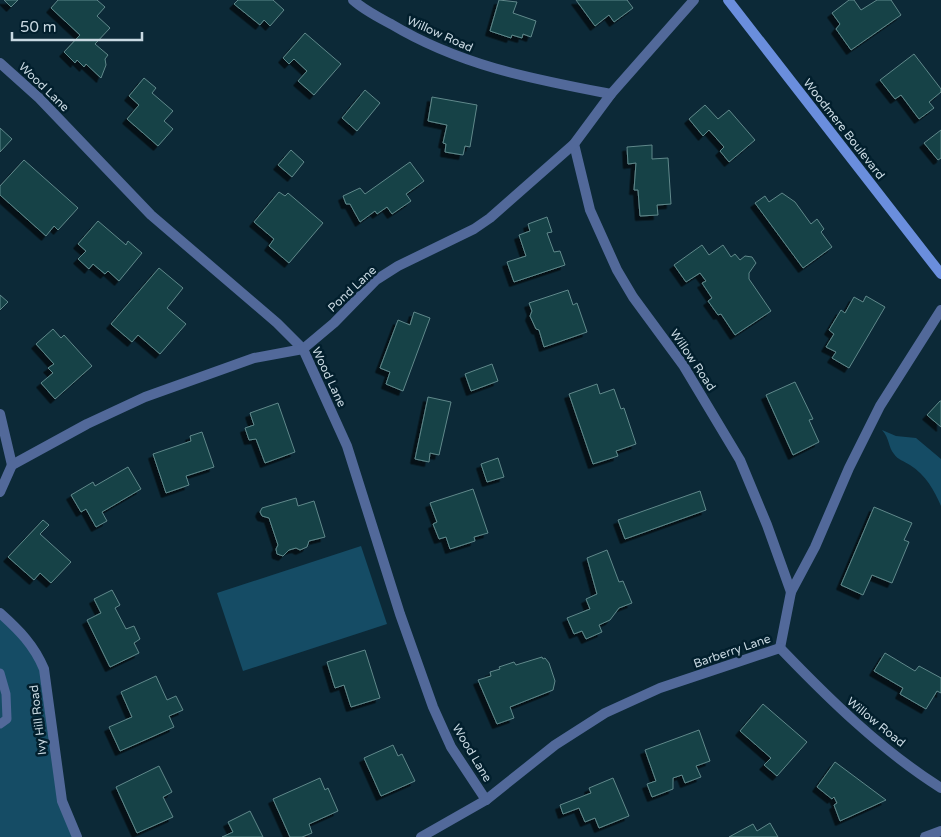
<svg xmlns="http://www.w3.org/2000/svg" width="941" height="837" viewBox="0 0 941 837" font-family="'Varela Round',sans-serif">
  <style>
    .green { fill: #154c65 }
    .building { fill: #134346; stroke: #61888b; filter: url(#shadow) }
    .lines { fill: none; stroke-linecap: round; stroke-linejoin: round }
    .lane { stroke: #52699a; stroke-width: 9 }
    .street { stroke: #52699a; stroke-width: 10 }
    .secondary { stroke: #6a8edd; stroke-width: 10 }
    .labels { text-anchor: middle; stroke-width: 5; stroke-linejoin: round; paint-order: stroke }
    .street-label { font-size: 12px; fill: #c9d9e2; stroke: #021f2d }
  </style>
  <defs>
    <filter id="shadow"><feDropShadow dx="-4.5" dy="4.5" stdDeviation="0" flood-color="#0009"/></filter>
  </defs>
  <rect width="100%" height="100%" fill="#0c2937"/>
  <g class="green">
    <path d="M882 430 896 436 916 438 941 459V506C934 490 926 475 910 465 904 461 898 460 894 454 888 447 890 439 882 430Z"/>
    <path d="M361 546 387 624 243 671 217 593Z"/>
    <path d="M0 613 38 655 72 829 79 837H0Z"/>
  </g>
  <g class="building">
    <path d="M4 0H18L11 7Z"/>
    <path d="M58 0H97L105 7 97 16 110 28 95 44 108 55 105 59 106 65 101 78 86 64 84 67 77 60 75 63 64 52 80 35 51 8Z"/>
    <path d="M238 0H273L284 10 270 26 264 20 260 25 234 4Z"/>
    <path d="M499 0 517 2 513 13 536 21 531 37 523 34 522 38 512 35 511 38 490 31Z"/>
    <path d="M576 0H627L633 8 614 22 609 15 595 26Z"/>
    <path d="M849 0H854L861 10 877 0H891L901 15 851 50 836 29 840 24 832 13Z"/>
    <path d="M305 33 341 64 314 95 298 81 307 71 294 59 289 64 283 58Z"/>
    <path d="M914 54 941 89V92L929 102 934 108 919 119 901 95 895 99 880 80Z"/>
    <path d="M144 78 156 88 152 93 173 111 164 121 173 129 158 146 127 119 139 105 129 96Z"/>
    <path d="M365 90 380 103 357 131 342 118Z"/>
    <path d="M432 97 477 105 470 147 465 146 463 155 445 152 446 144 443 143 447 125 428 121Z"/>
    <path d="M705 105 718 119 729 110 755 140 729 162 720 151 724 147 709 130 703 136 689 119Z"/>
    <path d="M0 128 12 139 0 152Z"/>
    <path d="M941 130V158L938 160 924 143Z"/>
    <path d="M652 145V159L668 158 671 204 657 205 658 215 640 216 638 190H634L636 163 628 164 627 147Z"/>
    <path d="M291 150 304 162 292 177 278 165Z"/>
    <path d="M24 160 78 208 58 230 54 226 46 236 0 195V186Z"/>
    <path d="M410 162 424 181 406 194 411 201 392 214 387 207 377 214 375 211 360 222 350 204H346L343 196 360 188 365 194Z"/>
    <path d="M279 192 285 196 288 193 323 223 289 263 269 246 274 239 254 222Z"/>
    <path d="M782 193 795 202 811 224 817 219 824 229 821 232 832 247 803 268 755 203 765 196 769 202Z"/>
    <path d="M547 217 552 232 547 233 554 252 560 251 565 265 514 282 507 262 526 256 519 235 530 231 528 224Z"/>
    <path d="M98 221 126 245 128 241 142 253 119 281 108 271 105 274 93 264 89 269 78 259 86 251 78 244Z"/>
    <path d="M702 245 709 255 723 245 731 257 735 254 740 260 745 256 752 257 756 263 749 273V279L771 311 735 335 721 314 718 315 708 301 712 298 702 283 706 281 700 273 686 282 674 265Z"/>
    <path d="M159 268 183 288 167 308 186 324 160 354 138 335 132 342 111 324Z"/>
    <path d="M568 290 573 305 577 303 587 332 544 347 539 330 536 329 530 316 532 311 529 303Z"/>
    <path d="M0 295 8 302 0 310Z"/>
    <path d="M866 296 885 307 849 368 832 358 836 352 826 347 834 334 829 330 841 310 845 313 854 297 863 302Z"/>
    <path d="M414 312 430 318 403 391 386 384 390 372 380 368 398 320 410 325Z"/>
    <path d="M53 329 61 338 64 335 92 366 55 399 41 383 53 373 48 368 54 364 36 344Z"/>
    <path d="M492 364 498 381 471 391 465 374Z"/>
    <path d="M795 382 813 419 809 420 819 442 793 455 766 395Z"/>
    <path d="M597 384 600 394 614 389 621 409 624 408 636 444 616 451 618 456 593 464 569 394Z"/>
    <path d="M428 397 451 402 439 455 430 453 429 462 415 459Z"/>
    <path d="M940 401H941V427L927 415Z"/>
    <path d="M278 403 295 452 265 463 256 439 249 440 245 428 254 425 250 413Z"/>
    <path d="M202 432 214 467 186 476 189 485 166 493 153 454 191 441 190 436Z"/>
    <path d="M498 458 504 477 487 482 481 464Z"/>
    <path d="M128 467 141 489 102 512 107 521 96 527 86 509 81 512 71 495 93 482 95 486Z"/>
    <path d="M473 489 488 533 474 537 475 541 450 549 446 537 439 539 433 524 437 522 430 503Z"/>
    <path d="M700 491 706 510 625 539 618 520Z"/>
    <path d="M296 498 298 506 314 501 325 537 309 541 307 547 300 550 296 548 289 550 283 556 277 554 276 549 278 545 269 518 262 516 260 512 262 508Z"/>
    <path d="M874 507 912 523 904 540 909 542 892 583 872 575 863 595 841 585Z"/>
    <path d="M43 520 49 525 40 534 71 562 51 583 40 573 34 580 8 557Z"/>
    <path d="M607 550 619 582 623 581 632 603 619 608 610 620 599 625 602 632 586 639 582 631 574 634 567 618 590 609 586 599 597 594 587 558Z"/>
    <path d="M112 590 120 605 115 608 126 629 134 626 140 639 134 643 139 653 110 667 87 620 101 613 94 599Z"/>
    <path d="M365 650 380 698 351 707 344 685 335 688 327 662Z"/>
    <path d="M885 653 915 671 919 666 941 678V693L937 691 926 709 900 694 903 688 874 671Z"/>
    <path d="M542 657 543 659 545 658 549 663 555 681 553 690 510 707 514 718 497 724 478 680 491 676 490 672 500 669 499 667 514 662 516 665Z"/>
    <path d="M156 676 167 700 176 696 183 710 169 716 174 727 120 751 109 727 132 717 121 692Z"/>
    <path d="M763 704 807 742 777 776 764 765 771 758 740 731Z"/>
    <path d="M699 730 710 761 696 766 701 777 685 783 682 775 673 778V789L652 797 647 784 656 781 645 750Z"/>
    <path d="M393 745 398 756 402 754 415 781 381 796 364 758Z"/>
    <path d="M835 762 886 800 840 821 834 805 837 803 834 797 832 799 817 787Z"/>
    <path d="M159 766 172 792 163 797 173 817 137 833 116 787Z"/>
    <path d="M320 778 325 790 328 788 338 811 309 824 312 833 302 837H290L273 799Z"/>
    <path d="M613 778 629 816 599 828 595 818 585 822 579 808 563 814 560 805 591 793 589 788Z"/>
    <path d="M250 811 263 837H222L233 832 228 822Z"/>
    <path d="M770 823 778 837H729L753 824 757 831Z"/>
  </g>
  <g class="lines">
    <path class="lane" d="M0 673 6 694 7 719 0 724"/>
    <g class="street">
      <path d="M353 0C364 10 378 17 391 24 461 66 533 79 611 94"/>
      <path d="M0 63 39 98 151 215 277 323 303 349 347 446 400 614 433 707 451 747 486 800"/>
      <path d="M574 144 590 210 617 270 633 297 683 365 740 460 767 525 791 592"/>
      <path d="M0 414 12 465"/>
      <path d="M0 492 12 465 87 424 145 397 254 358 303 349 334 323 376 280 398 266 474 229 490 218 574 144 611 94 694 0"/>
      <path d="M0 613C19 630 34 645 44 669L62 801 77 837"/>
      <path d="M780 648 791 592 815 547 849 468 880 406 941 310"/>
      <path d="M780 648C829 699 881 750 941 788"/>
      <path d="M421 837 486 800 555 745 605 713 660 688 780 648"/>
      <path d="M925 837 941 831"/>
    </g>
    <path class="secondary" d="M728 0 941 274"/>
  </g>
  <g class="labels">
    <g class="street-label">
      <text transform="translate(440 34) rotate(24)" y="4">Willow Road</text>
      <text transform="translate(44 87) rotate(44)" y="4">Wood Lane</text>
      <text transform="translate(844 129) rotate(52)" y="4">Woodmere Boulevard</text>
      <text transform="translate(352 289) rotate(-43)" y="4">Pond Lane</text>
      <text transform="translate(693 360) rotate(56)" y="4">Willow Road</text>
      <text transform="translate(329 377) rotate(65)" y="4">Wood Lane</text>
      <text transform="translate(732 651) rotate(-19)" y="4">Barberry Lane</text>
      <text transform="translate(38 720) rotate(-97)" y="4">Ivy Hill Road</text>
      <text transform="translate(876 722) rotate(39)" y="4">Willow Road</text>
      <text transform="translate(472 753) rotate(59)" y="4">Wood Lane</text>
    </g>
  </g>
  <path d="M12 32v8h130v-8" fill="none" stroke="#c9d9e2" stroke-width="2.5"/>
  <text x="20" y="32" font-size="15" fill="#c9d9e2" stroke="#021f2d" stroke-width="4" paint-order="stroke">50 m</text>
</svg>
